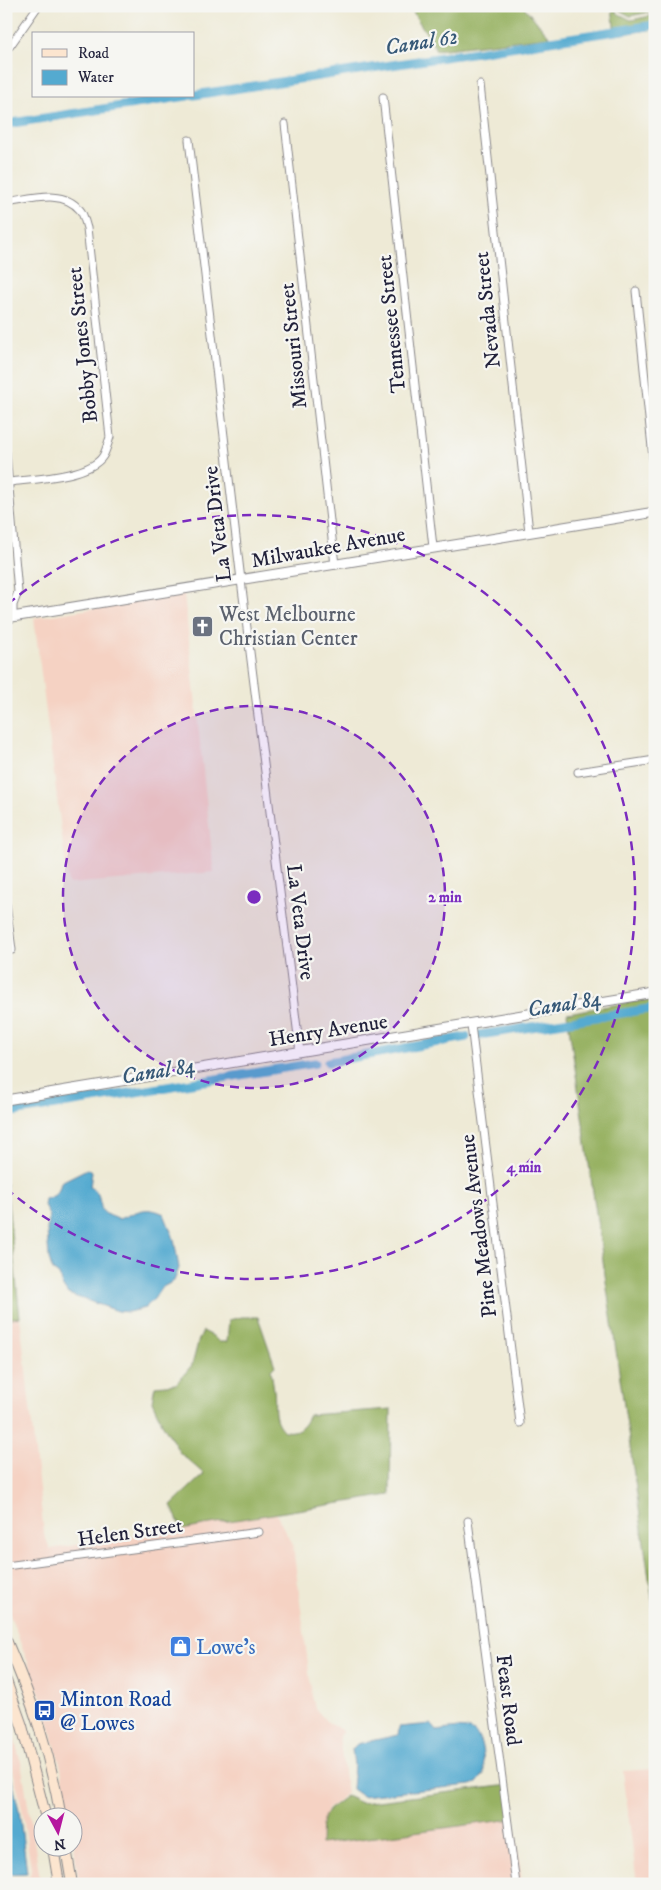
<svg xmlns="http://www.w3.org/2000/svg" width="661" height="1890" viewBox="0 0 661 1890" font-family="'IM FELL DW Pica',serif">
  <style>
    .built { fill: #f5d2c3 }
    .forest { fill: #98b264; stroke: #5d6a50 }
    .water { fill: #54aad0; stroke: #3b6686 }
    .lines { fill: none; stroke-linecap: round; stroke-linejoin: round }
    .canal { stroke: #54aad0; stroke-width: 9 }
    .minor-casing { stroke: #888688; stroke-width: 9 }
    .tertiary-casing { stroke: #888688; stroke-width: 11 }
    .secondary-casing { stroke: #888688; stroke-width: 12 }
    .minor { stroke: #fff; stroke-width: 7 }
    .tertiary { stroke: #fff; stroke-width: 9 }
    .secondary { stroke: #fce5cf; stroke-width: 10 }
    .ring { fill: none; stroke: #7b2cbf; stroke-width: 2.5; stroke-dasharray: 9 6 }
    .labels { text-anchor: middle; stroke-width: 4.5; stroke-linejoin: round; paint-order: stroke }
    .street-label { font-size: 21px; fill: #22223b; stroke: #f6f6f2 }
    .worship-label { font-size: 21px; fill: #5b616d; stroke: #f6f6f2; text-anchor: start }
    .shop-label { font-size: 21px; fill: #366cbe; stroke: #f6f6f2; text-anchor: start }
    .transit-label { font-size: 21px; fill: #164399; stroke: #f6f6f2; text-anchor: start }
    .water-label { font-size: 22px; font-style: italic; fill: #365877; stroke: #f6f6f2 }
    .centre { fill: #7b2cbf; stroke: #f6f6f2; stroke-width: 2.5 }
    .ring-label { font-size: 15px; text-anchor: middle; font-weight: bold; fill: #7b2cbf; stroke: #f6f6f2; stroke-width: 4.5; stroke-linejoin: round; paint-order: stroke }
  </style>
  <rect width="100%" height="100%" fill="#f6f6f2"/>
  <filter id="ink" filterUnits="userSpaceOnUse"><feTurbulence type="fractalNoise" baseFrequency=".02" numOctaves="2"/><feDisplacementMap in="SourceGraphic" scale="10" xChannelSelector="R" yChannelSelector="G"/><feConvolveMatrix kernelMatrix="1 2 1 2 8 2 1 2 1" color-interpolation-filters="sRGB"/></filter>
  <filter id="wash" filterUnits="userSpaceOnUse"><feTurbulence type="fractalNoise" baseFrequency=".0096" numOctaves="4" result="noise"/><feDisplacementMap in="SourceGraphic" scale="20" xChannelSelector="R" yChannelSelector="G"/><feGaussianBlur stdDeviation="1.12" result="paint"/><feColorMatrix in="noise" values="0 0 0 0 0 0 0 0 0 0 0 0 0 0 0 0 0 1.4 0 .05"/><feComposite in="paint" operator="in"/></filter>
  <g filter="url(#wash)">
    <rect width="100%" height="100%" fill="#eeead6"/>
    <g class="built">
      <path d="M184 594 214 872 68 884 34 618Z"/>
      <path d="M6 1316 11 1318 20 1317 44 1534 50 1549 276 1514 293 1546 312 1696 315 1708 326 1721 343 1731 339 1736 347 1793 326 1810 321 1844 514 1818 522 1884H79L73 1838 72 1818 69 1817 61 1768 43 1702 6 1605Z"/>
      <path d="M6 1711 21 1762 41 1884H6V1878L28 1877 30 1874 31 1869 22 1809 6 1740Z"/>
      <path d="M655 1769V1884H637L623 1771Z"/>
    </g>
    <g class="forest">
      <path d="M410 6H523L550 37 436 50C429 34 417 22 410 6Z"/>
      <path d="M612 6H615L617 13 631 20 655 15V29L615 35Z"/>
      <path d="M618 6H655V11L630 16 619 10Z"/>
      <path d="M655 998V1619L567 1013Z"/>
      <path d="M6 1184 20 1317 11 1318 6 1316Z"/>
      <path d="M242 1317H258L275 1366 271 1370C272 1377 273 1383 274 1390 276 1406 271 1419 284 1431 298 1433 303 1428 309 1415L391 1409 390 1495 198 1526V1527L182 1530 171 1505 204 1474 180 1453 162 1423 152 1401 155 1386 176 1384 192 1365 199 1339 203 1331 213 1336 219 1342H227L229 1320Z"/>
      <path d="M509 1785 513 1819 321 1844C322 1814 321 1814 346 1796L361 1803Z"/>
    </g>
    <g class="water">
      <path d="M87 1169 92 1172 90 1187 97 1192C105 1211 95 1211 119 1219 137 1212 145 1205 164 1214L174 1239 179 1268 174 1281 161 1288 154 1299 145 1308 128 1312 118 1311 68 1294 62 1285 59 1275 52 1270 49 1258 47 1230 49 1215 44 1205 45 1199C56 1196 59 1193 61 1182Z"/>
      <path d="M431 1724 437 1731C480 1723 483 1733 484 1774L477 1783 471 1785 362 1796 352 1789 354 1765 352 1749 357 1744 398 1735 399 1727Z"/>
      <path d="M6 1755 19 1810 27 1873 6 1874Z"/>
    </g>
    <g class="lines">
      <g class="canal">
        <path d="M194 95 655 25"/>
        <path d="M6 124 187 96"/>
        <path d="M479 1035 655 1008"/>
        <path d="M328 1062 466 1037"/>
        <path d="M6 1113 315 1063"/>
      </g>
    </g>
  </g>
  <g filter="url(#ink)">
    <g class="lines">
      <defs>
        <g id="minor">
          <path d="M6 48 10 46 38 6"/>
          <path d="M480 85 529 532"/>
          <path d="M383 97 433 547"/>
          <path d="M285 124 335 565"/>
          <path d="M189 140 241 580 300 1052"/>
          <path d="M6 203C30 200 62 188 80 210 84 214 85 223 87 228L110 437C108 443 106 451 103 456 90 477 33 479 10 482"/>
          <path d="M636 291 655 477"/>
          <path d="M6 453 18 592 13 605V617"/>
          <path d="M578 772 655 760"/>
          <path d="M6 904 12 950"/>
          <path d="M471 1025 520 1423"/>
          <path d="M468 1521 516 1884"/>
          <path d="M6 1566 259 1532"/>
        </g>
        <g id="tertiary">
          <path d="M6 618 655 512"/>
          <path d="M6 1100 655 993"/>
        </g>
        <g id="secondary">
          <path d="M6 1640C32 1699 50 1753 61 1818"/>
          <path d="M6 1681 22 1726 46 1818"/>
          <path d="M53 1848 59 1884"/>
          <path d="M66 1848 72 1884"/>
        </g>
      </defs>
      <use href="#minor" class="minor-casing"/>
      <use href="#tertiary" class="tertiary-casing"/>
      <use href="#secondary" class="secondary-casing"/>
      <use href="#minor" class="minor"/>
      <use href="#tertiary" class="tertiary"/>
      <use href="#secondary" class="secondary"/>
    </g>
  </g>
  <circle cx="254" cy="897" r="191" fill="#7b2cbf" fill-opacity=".12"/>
  <g class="ring">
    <circle cx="254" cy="897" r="191"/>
    <path d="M8 604A382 382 0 1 1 8 1190"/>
  </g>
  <defs>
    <symbol id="church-square" viewBox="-11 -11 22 22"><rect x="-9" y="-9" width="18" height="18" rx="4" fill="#6b7280" stroke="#f6f6f2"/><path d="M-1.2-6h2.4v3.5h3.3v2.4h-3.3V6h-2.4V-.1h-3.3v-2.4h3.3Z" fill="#fff"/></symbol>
    <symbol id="shop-square" viewBox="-11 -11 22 22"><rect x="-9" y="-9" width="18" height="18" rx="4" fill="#3f7fe0" stroke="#f6f6f2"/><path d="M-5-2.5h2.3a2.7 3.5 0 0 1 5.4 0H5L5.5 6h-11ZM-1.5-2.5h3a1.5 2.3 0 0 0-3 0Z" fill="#fff"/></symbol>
    <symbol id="bus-square" viewBox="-11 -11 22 22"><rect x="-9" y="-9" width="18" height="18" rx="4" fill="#1a4fb4" stroke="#f6f6f2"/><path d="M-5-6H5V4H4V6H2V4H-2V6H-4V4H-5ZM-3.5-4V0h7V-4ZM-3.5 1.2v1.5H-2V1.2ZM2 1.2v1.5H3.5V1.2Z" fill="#fff"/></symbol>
  </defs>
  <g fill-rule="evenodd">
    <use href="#church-square" x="190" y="614" width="25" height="25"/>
    <use href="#shop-square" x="168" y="1634" width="25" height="25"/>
    <use href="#bus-square" x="32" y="1698" width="25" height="25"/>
  </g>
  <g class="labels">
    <g class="street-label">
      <text transform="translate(487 310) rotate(-96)" y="7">Nevada Street</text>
      <text transform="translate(391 324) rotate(-96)" y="7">Tennessee Street</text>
      <text transform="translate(82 345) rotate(-96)" y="7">Bobby Jones Street</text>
      <text transform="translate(293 346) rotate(-96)" y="7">Missouri Street</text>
      <text transform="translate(217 524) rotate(-97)" y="7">La Veta Drive</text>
      <text transform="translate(328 547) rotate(-10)" y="7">Milwaukee Avenue</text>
      <text transform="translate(301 922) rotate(83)" y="7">La Veta Drive</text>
      <text transform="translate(328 1030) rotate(-9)" y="7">Henry Avenue</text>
      <text transform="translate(478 1226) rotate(-97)" y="7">Pine Meadows Avenue</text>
      <text transform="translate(130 1532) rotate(-8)" y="7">Helen Street</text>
      <text transform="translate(509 1700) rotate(83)" y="7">Feast Road</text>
    </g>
    <g class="worship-label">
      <text x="219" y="621">West Melbourne<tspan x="219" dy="24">Christian Center</tspan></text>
    </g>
    <g class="shop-label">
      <text x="196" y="1654">Lowe's</text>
    </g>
    <g class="transit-label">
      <text x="60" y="1706">Minton Road<tspan x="60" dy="24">@ Lowes</tspan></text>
    </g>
    <g class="water-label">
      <text transform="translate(421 41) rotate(-9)" y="8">Canal 62</text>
      <text transform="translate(564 1003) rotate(-9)" y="8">Canal 84</text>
      <text transform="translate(158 1070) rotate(-9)" y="8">Canal 84</text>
    </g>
  </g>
  <circle cx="254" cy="897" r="8" class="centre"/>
  <g class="ring-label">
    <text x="445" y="902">2 min</text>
    <text x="524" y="1172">4 min</text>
  </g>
  <rect width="661" height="1890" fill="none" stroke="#f6f6f2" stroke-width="25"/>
  <rect x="32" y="32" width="162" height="65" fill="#f6f6f2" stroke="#a1a1a9"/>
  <rect x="42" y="49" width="25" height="8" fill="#fce5cf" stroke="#a1a1a9"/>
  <text x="78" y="58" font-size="15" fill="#22223b">Road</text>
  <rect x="42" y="70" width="25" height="15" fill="#54aad0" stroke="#a1a1a9"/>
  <text x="78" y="82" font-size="15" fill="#22223b">Water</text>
  <g transform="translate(58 1832) rotate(173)"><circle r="24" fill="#f6f6f2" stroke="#a1a1a9"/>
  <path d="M0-4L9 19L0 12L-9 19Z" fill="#b5179e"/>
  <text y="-8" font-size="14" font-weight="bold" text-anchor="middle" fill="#22223b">N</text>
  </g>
</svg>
